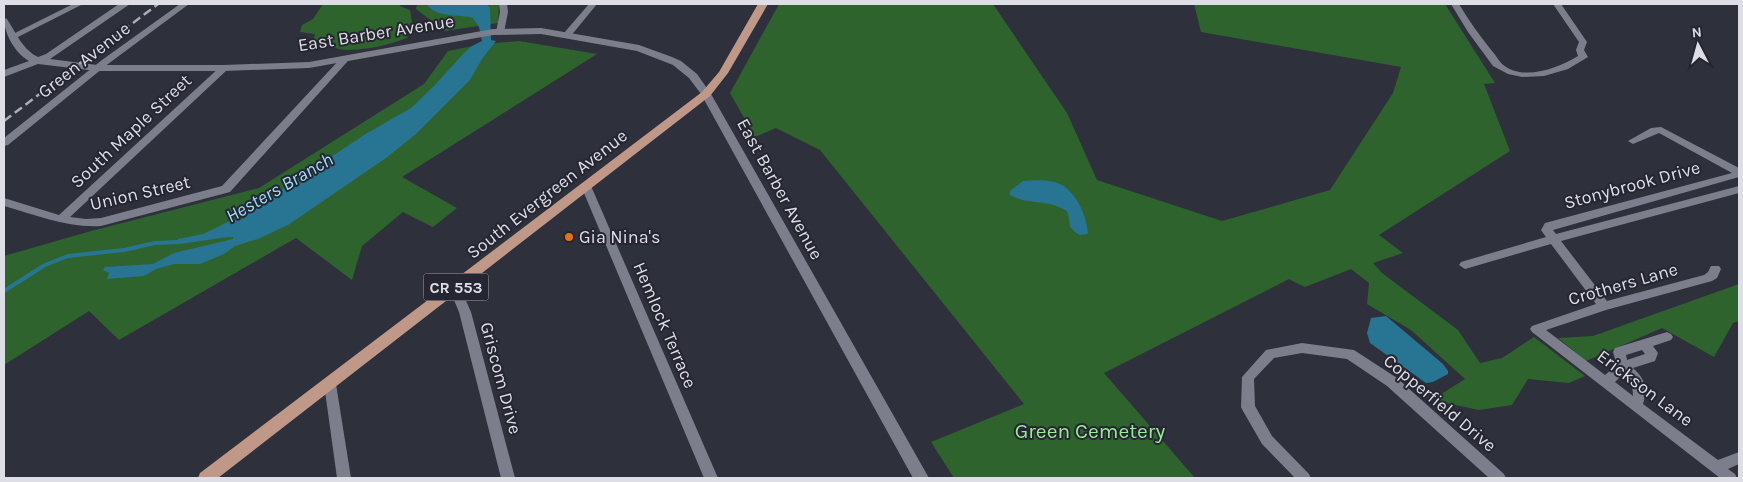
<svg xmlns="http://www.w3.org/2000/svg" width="1743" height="482" viewBox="0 0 1743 482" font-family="Karla,sans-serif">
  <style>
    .green { fill: #2e632e }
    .water { fill: #277593 }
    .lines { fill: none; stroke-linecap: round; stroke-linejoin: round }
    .stream { stroke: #277593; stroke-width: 4 }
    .minor { fill: #7c7e8b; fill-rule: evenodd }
    .tertiary { fill: #7c7e8b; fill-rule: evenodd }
    .primary { fill: #c09888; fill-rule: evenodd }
    .rail { stroke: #abacb5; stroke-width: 2.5; stroke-dasharray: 9 4.5; stroke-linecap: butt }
    .food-dot { fill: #e8710a; stroke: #252631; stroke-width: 2 }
    .labels { text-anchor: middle; stroke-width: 4; stroke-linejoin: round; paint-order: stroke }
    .shield { fill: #252631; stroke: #a6a7b0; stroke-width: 1 }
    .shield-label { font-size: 16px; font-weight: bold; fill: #dddee6 }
    .street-label { font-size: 18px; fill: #dddee6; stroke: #252631 }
    .poi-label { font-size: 18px; fill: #dddee6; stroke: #252631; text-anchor: start }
    .water-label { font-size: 19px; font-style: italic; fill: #98dfff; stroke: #252631 }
    .near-park-label { font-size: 21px; fill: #99eb97; stroke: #252631 }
  </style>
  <rect width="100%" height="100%" fill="#2e303c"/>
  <g class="green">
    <path d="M323 4H401L400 6 410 10 412 22 407 38C389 45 367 50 348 50 336 50 325 43 313 42L315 34 300 32 302 25 313 19Z"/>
    <path d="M417 4H499L498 23 445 31 416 9Z"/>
    <path d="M779 4H993L1067 113 1097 180 1222 221 1330 190 1393 93 1401 67 1201 32 1194 4H1445L1495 83 1484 84 1510 151 1379 235 1403 253 1373 263 1382 273 1458 330 1480 363 1502 358 1534 337 1585 376 1569 383 1528 379 1512 405 1479 410 1432 400 1465 379 1411 330 1367 304 1369 283 1351 269 1305 287 1289 279 1104 373 1195 478H954L931 442 1024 404 820 150 776 128 755 137 730 93Z"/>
    <path d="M519 41 597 54 402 177 457 208 433 227 403 212 362 246 352 280 296 238 119 340 89 311 4 365V256L91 231 259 188 424 84 448 51 483 44Z"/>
    <path d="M1739 284V321L1733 323 1714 357 1662 328 1586 361 1558 338 1593 336Z"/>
  </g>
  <g class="water">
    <path d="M427 4H487L490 8 491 40 496 41 482 59 470 80 416 134 386 158 288 225 258 239 235 246 224 254 200 264H174L156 269 144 276 107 279 109 273 103 270 105 267 153 264 174 253 233 239V237H228L180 244 173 243 178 239 203 234 232 220 244 219 252 207 286 187 364 135 411 108 434 86 464 53 472 46 482 41 479 27 473 18C460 14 435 18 427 4Z"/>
    <path d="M1023 181C1035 180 1051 179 1062 185 1077 194 1087 217 1088 234L1080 235C1065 226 1072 224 1067 211 1045 198 1030 206 1010 195V191Z"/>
    <path d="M1386 316 1443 364 1448 371V374L1433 382 1426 383 1370 343 1367 333 1371 318Z"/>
  </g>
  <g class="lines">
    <path class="stream" d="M4 291 45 265 68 256 124 250 155 243 177 242"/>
    <g class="minor">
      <path d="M73 4H83L16 38H10L9 36Z"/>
      <path d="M180 4H189L108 64 8 145 4 146V138L102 60Z"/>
      <path d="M499 4H507L508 12 504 32 500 35 496 32 500 12Z"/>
      <path d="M589 4H597L570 37H564V33Z"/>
      <path d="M1451 4H1459C1469 21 1480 36 1492 51 1496 55 1498 60 1502 64 1523 82 1558 68 1578 56L1576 50 1579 42 1553 4H1561L1587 42 1584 50 1588 57 1568 69 1544 76 1522 77 1508 74 1493 66 1468 32Z"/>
      <path d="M344 57 349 60 347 62 230 192 101 226C67 228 36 215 4 206V198L59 215 221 66H227V70L70 217 86 219 101 218 222 186 341 58Z"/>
      <path d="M1661 127 1739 168V177L1553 230 1556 234 1739 186V193L1561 241 1607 301 1704 275 1708 272 1711 266H1719L1721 269 1717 278 1712 281 1606 310 1546 330 1605 375 1617 365 1613 352 1615 348 1667 332 1671 334 1673 337 1671 340 1653 346 1658 353 1655 361 1633 368C1645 379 1648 388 1643 404L1718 460 1739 452V464L1728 469 1735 474 1737 478H1720L1532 332 1530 329 1532 326 1596 304 1551 244 1465 269 1459 265 1461 262 1546 237 1541 230 1545 223 1732 173 1659 133 1633 144 1628 141 1651 128ZM1642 350 1645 354 1627 360 1626 355ZM1623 374 1632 383 1633 396 1615 382Z"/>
      <path d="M586 182 591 186 718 478H704L581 186Z"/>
      <path d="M455 284 459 285 471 312 515 478H501L459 312 449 288 451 285Z"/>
      <path d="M1302 343 1354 350 1397 378 1504 474 1506 478H1489L1387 386 1347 359 1302 353 1274 358 1254 379 1255 406 1272 436 1309 474 1311 478H1295L1262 444 1243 411 1241 407 1242 377 1266 350Z"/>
      <path d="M330 379 335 380 336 384 351 478H337L324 384 325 380Z"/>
    </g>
    <path class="tertiary" d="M119 4H130L50 59 97 65H224L309 62 493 29 541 28 639 45 672 57 681 61 697 74 711 94 929 478H913L701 94 689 78 673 65 637 51 541 34 493 35 309 68 224 71H97L38 64 4 77V70L29 61C15 53 4 34 4 18L7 19C16 33 23 50 38 57L46 54Z"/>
    <path class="primary" d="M758 4H768L728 73 710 96 218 478H198L200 473 702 92 719 72Z"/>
    <path class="rail" d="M4 121 158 4"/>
  </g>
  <circle class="food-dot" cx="569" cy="237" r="5"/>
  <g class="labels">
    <rect class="shield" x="423.5" y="273.5" width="65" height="27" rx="4"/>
    <g class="shield-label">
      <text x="456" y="293">CR 553</text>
    </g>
    <g class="street-label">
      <text transform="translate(376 33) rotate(-9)" y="6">East Barber Avenue</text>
      <text transform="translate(84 60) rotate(-38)" y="6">Green Avenue</text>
      <text transform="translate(131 131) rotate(-43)" y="6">South Maple Street</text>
      <text transform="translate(1632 185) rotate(-15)" y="6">Stonybrook Drive</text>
      <text transform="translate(780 189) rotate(61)" y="6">East Barber Avenue</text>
      <text transform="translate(140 193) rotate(-13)" y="6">Union Street</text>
      <text transform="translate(547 194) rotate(-38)" y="6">South Evergreen Avenue</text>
      <text transform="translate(1623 284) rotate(-16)" y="6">Crothers Lane</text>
      <text transform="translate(665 325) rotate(67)" y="6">Hemlock Terrace</text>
      <text transform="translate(501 378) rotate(75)" y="6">Griscom Drive</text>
      <text transform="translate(1645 388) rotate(37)" y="6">Erickson Lane</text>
      <text transform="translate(1440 403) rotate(40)" y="6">Copperfield Drive</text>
    </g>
    <g class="poi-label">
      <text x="579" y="243">Gia Nina's</text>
    </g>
    <g class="water-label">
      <text transform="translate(279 187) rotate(-30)" y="7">Hesters Branch</text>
    </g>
    <g class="near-park-label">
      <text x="1090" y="438">Green Cemetery</text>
    </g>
  </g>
  <rect width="1743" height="482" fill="none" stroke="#dddee6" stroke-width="10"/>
  <g transform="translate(1698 45) rotate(354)" stroke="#252631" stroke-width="4" paint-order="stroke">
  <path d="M0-4L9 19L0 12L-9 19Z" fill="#dddee6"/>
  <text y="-8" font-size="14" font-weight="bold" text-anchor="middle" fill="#dddee6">N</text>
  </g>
</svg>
